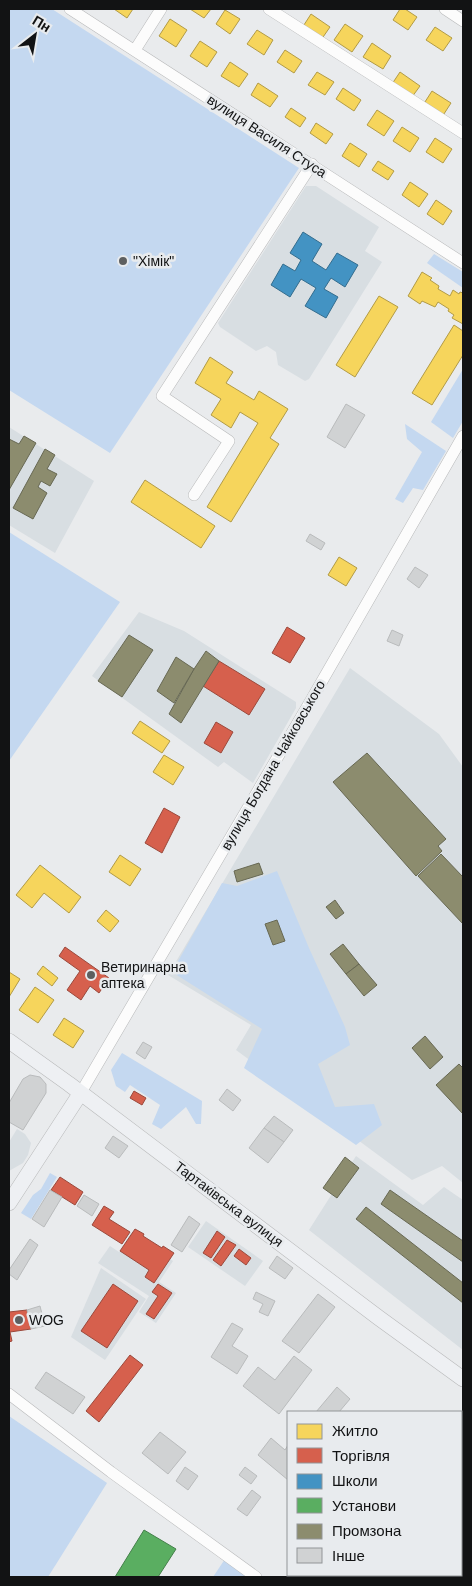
<svg xmlns="http://www.w3.org/2000/svg" width="472" height="1586" viewBox="0 0 472 1586" font-family="Helvetica,sans-serif">
  <style>
    .built { fill: #d8dee2 }
    .green { fill: #c4d8f0 }
    .homes { fill: #f6d55c; stroke: #b29b46 }
    .shops { fill: #d6604d; stroke: #9b493c }
    .schools { fill: #4393c3; stroke: #346d8e }
    .public { fill: #5aae61; stroke: #44804a }
    .industry { fill: #8c8c6e; stroke: #676853 }
    .building { fill: #d0d2d3; stroke: #b9bbbc }
    .lines { fill: none; stroke-linecap: round; stroke-linejoin: round }
    .street-casing { stroke: #b8b9ba; stroke-width: 12 }
    .secondary-casing { stroke: #b8b9ba; stroke-width: 16 }
    .street { stroke: #fcfcfc; stroke-width: 11 }
    .secondary { stroke: #eef0f3; stroke-width: 15 }
    .poi-dot { fill: #5d5f60; stroke: #e8ebee; stroke-width: 2 }
    .labels { text-anchor: middle; stroke-width: 5; stroke-linejoin: round; paint-order: stroke }
    .street-label { font-size: 14px; fill: #121314; stroke: #e8ebee }
    .poi-label { font-size: 14px; fill: #121314; stroke: #e8ebee; text-anchor: start }
  </style>
  <rect width="100%" height="100%" fill="#e9ebed"/>
  <g class="built">
    <path d="M306 186H316L379 227 365 251 382 262 309 379 305 381 278 365 276 352 267 346 256 351 220 327 218 323Z"/>
    <path d="M9 427 94 481 55 553 9 525Z"/>
    <path d="M139 612 184 631 296 702V708L253 783 224 762 218 767 92 676Z"/>
    <path d="M350 668 439 734 463 767V1183L442 1166 412 1180 236 1050 251 1025 168 975Z"/>
    <path d="M17 1129 25 1134 31 1143 28 1155 23 1163 9 1171V1142Z"/>
    <path d="M356 1156 423 1205 444 1187 463 1200V1350L309 1230Z"/>
    <path d="M206 1221 263 1261 245 1286 188 1247Z"/>
    <path d="M131 1233 173 1261 159 1282 176 1293 156 1323 139 1312 149 1296 98 1263 110 1246 119 1252Z"/>
    <path d="M101 1268 146 1299 105 1360 71 1337Z"/>
  </g>
  <g class="green">
    <path d="M9 9H52L299 168 110 453 9 390Z"/>
    <path d="M434 254 463 272V288L427 263Z"/>
    <path d="M463 369V421L453 438 431 422Z"/>
    <path d="M405 424 446 451 423 490 413 488 403 503 395 499 422 452 407 439Z"/>
    <path d="M9 532 120 602 9 761Z"/>
    <path d="M277 871 309 948 345 1027 350 1045 318 1064 335 1107 374 1104 382 1125 356 1145 244 1068 262 1029 172 972 222 883 237 886Z"/>
    <path d="M122 1053 202 1101 201 1124H196L186 1107 161 1129 152 1124 160 1105 130 1085 125 1092 116 1086 111 1070Z"/>
    <path d="M50 1173 57 1177 31 1219 21 1213 33 1195 41 1189Z"/>
    <path d="M9 1416 107 1483 48 1577H9Z"/>
    <path d="M225 1559 249 1577H213Z"/>
  </g>
  <g class="homes">
    <path d="M114 9H133L127 18Z"/>
    <path d="M190 9H211L204 18Z"/>
    <path d="M400 9H405L417 17 408 30 393 20Z"/>
    <path d="M225 10 240 19 230 34 216 24Z"/>
    <path d="M311 14 330 27 321 40 302 28Z"/>
    <path d="M170 19 187 30 176 47 159 36Z"/>
    <path d="M345 24 363 36 352 52 334 40Z"/>
    <path d="M435 27 452 38 443 51 426 40Z"/>
    <path d="M257 30 273 40 264 55 247 44Z"/>
    <path d="M200 41 217 52 207 67 190 56Z"/>
    <path d="M372 43 391 56 383 69 363 57Z"/>
    <path d="M285 50 302 61 294 73 277 62Z"/>
    <path d="M230 62 248 74 239 87 221 76Z"/>
    <path d="M317 72 334 82 325 95 308 85Z"/>
    <path d="M400 72 420 86 412 97 392 84Z"/>
    <path d="M258 83 278 96 270 107 251 95Z"/>
    <path d="M343 88 361 100 354 111 336 99Z"/>
    <path d="M432 91 451 103 442 117 423 105Z"/>
    <path d="M291 108 306 118 300 127 285 117Z"/>
    <path d="M377 110 394 121 384 136 367 125Z"/>
    <path d="M316 123 333 134 326 144 310 133Z"/>
    <path d="M402 127 419 138 410 152 393 141Z"/>
    <path d="M435 138 452 149 443 163 426 152Z"/>
    <path d="M350 143 367 154 359 167 342 156Z"/>
    <path d="M378 161 394 171 388 180 372 170Z"/>
    <path d="M410 182 428 194 419 207 402 195Z"/>
    <path d="M436 200 452 211 443 225 427 214Z"/>
    <path d="M422 272 432 278 430 280 439 286 438 289 450 296 453 290 459 294 460 292 463 293V324L452 318 454 315 448 311 449 309 438 302 435 307 422 301 420 304 408 296Z"/>
    <path d="M379 296 398 307 355 377 336 365Z"/>
    <path d="M454 325 463 331V355L432 405 412 393Z"/>
    <path d="M210 357 233 372 226 383 254 400 259 391 288 409 270 438 279 444 231 522 207 507 258 423 240 412 231 428 211 415 221 399 195 383Z"/>
    <path d="M145 480 215 526 201 548 131 502Z"/>
    <path d="M339 557 357 568 346 586 328 575Z"/>
    <path d="M140 721 170 741 162 753 132 733Z"/>
    <path d="M164 755 184 767 173 785 153 772Z"/>
    <path d="M120 855 141 869 130 886 109 872Z"/>
    <path d="M40 865 81 897 69 913 44 893 32 908 16 895Z"/>
    <path d="M106 910 119 921 110 932 97 921Z"/>
    <path d="M43 966 58 978 52 986 37 974Z"/>
    <path d="M9 972 20 979 9 997Z"/>
    <path d="M35 987 54 1000 38 1023 19 1010Z"/>
    <path d="M64 1018 84 1031 73 1048 53 1035Z"/>
  </g>
  <g class="shops">
    <path d="M287 627 305 638 290 663 272 653Z"/>
    <path d="M219 661 265 689 249 715 203 686Z"/>
    <path d="M216 722 233 732 221 753 204 743Z"/>
    <path d="M164 808 180 817 162 853 145 843Z"/>
    <path d="M65 947 109 978 99 993 90 986 81 1000 67 990 80 971 59 956Z"/>
    <path d="M134 1091 146 1098 142 1105 130 1098Z"/>
    <path d="M60 1177 83 1192 75 1205 51 1190Z"/>
    <path d="M104 1206 114 1212 109 1219 130 1232 122 1244 92 1225Z"/>
    <path d="M135 1229 144 1234 143 1236 162 1248 163 1246 174 1253 154 1283 145 1277 149 1270 120 1251Z"/>
    <path d="M217 1231 225 1237 211 1258 203 1253Z"/>
    <path d="M227 1240 236 1245 221 1266 213 1260Z"/>
    <path d="M239 1249 251 1258 246 1265 234 1256Z"/>
    <path d="M113 1284 138 1301 107 1348 81 1331Z"/>
    <path d="M158 1284 172 1293 154 1319 146 1314 158 1296 152 1292Z"/>
    <path d="M27 1310 31 1329 10 1332 12 1341 9 1342V1312Z"/>
    <path d="M130 1355 143 1365 99 1422 86 1411Z"/>
  </g>
  <path class="schools" d="M303 232 322 244 312 261 326 270 337 253 358 265 345 287 331 278 324 289 338 297 326 318 305 306 316 288 301 279 290 297 271 285 283 264 295 271 301 260 290 253Z"/>
  <path class="public" d="M144 1530 176 1549 158 1577H115Z"/>
  <g class="industry">
    <path d="M24 436 36 443 9 490V439L19 444Z"/>
    <path d="M45 449 55 455 47 469 57 474 50 486 41 481 38 487 47 493 33 519 13 508Z"/>
    <path d="M129 635 153 650 122 697 98 681Z"/>
    <path d="M206 651 219 661 181 723 169 714 194 669Z"/>
    <path d="M176 657 194 669 174 703 157 691Z"/>
    <path d="M367 753 446 839 438 846 442 851 416 876 333 782Z"/>
    <path d="M441 854 463 877V924L418 876Z"/>
    <path d="M259 863 263 874 237 882 234 871Z"/>
    <path d="M335 900 344 913 336 919 326 907Z"/>
    <path d="M277 920 285 941 273 945 265 924Z"/>
    <path d="M343 944 359 964 346 974 330 954Z"/>
    <path d="M359 964 377 985 364 996 346 974Z"/>
    <path d="M425 1036 443 1057 430 1069 412 1048Z"/>
    <path d="M459 1064 463 1068V1114L436 1085Z"/>
    <path d="M345 1157 359 1168 337 1198 323 1188Z"/>
    <path d="M390 1190 463 1241V1262L381 1204Z"/>
    <path d="M366 1207 463 1283V1303L356 1219Z"/>
  </g>
  <g class="building">
    <path d="M346 404 365 415 345 448 327 437Z"/>
    <path d="M310 534 325 543 321 550 306 541Z"/>
    <path d="M415 567 428 575 419 588 407 579Z"/>
    <path d="M392 630 403 635 399 646 387 641Z"/>
    <path d="M143 1042 152 1047 145 1059 136 1053Z"/>
    <path d="M30 1075 40 1077 46 1084V1093L23 1130 9 1122V1103L23 1079Z"/>
    <path d="M227 1089 241 1100 233 1111 219 1100Z"/>
    <path d="M274 1116 293 1130 284 1142 264 1128Z"/>
    <path d="M264 1128 284 1142 268 1163 249 1148Z"/>
    <path d="M113 1136 128 1146 119 1158 105 1148Z"/>
    <path d="M50 1190 62 1197 44 1227 32 1219Z"/>
    <path d="M84 1195 99 1204 92 1216 77 1206Z"/>
    <path d="M189 1216 200 1224 182 1252 171 1245Z"/>
    <path d="M30 1239 38 1245 17 1280 9 1274V1270Z"/>
    <path d="M277 1256 293 1268 285 1279 269 1268Z"/>
    <path d="M256 1292 275 1301 268 1316 259 1312 263 1304 253 1299Z"/>
    <path d="M318 1294 335 1307 299 1353 282 1341Z"/>
    <path d="M40 1306 45 1326 31 1329 27 1310Z"/>
    <path d="M232 1323 243 1329 232 1346 248 1356 237 1374 211 1357Z"/>
    <path d="M294 1356 312 1370 279 1414 243 1386 258 1367 275 1380Z"/>
    <path d="M46 1372 85 1397 73 1414 35 1388Z"/>
    <path d="M337 1387 350 1399 339 1412H316Z"/>
    <path d="M160 1432 186 1452 168 1474 142 1453Z"/>
    <path d="M271 1438 285 1450 288 1445V1480L258 1455Z"/>
    <path d="M185 1467 198 1476 188 1490 176 1481Z"/>
    <path d="M245 1467 257 1476 251 1484 239 1475Z"/>
    <path d="M252 1490 261 1497 247 1516 237 1509Z"/>
  </g>
  <g class="lines">
    <defs>
      <g id="street">
        <path d="M70 9 463 263"/>
        <path d="M269 9 463 133"/>
        <path d="M445 9 463 21"/>
        <path d="M135 50 161 9"/>
        <path d="M194 495 229 441 162 396 312 164"/>
        <path d="M80 1094 310 702 463 436"/>
        <path d="M9 1394 111 1472 256 1577"/>
      </g>
      <g id="secondary">
        <path d="M9 1041 69 1084 379 1318 463 1379"/>
        <path d="M9 1203 80 1094"/>
      </g>
    </defs>
    <use href="#street" class="street-casing"/>
    <use href="#secondary" class="secondary-casing"/>
    <use href="#street" class="street"/>
    <use href="#secondary" class="secondary"/>
  </g>
  <g class="poi-dot">
    <circle cx="123" cy="261" r="5"/>
    <circle cx="91" cy="975" r="5"/>
    <circle cx="19" cy="1320" r="5"/>
  </g>
  <g class="labels">
    <g class="street-label">
      <text transform="translate(267 136) rotate(33)" y="5">вулиця Василя Стуса</text>
      <text transform="translate(273 765) rotate(-60)" y="5">вулиця Богдана Чайковського</text>
      <text transform="translate(229 1204) rotate(37)" y="5">Тартаківська вулиця</text>
    </g>
    <g class="poi-label">
      <text x="133" y="266">"Хімік"</text>
      <text x="101" y="972">Ветиринарна<tspan x="101" dy="16">аптека</tspan></text>
      <text x="29" y="1325">WOG</text>
    </g>
  </g>
  <rect width="472" height="1586" fill="none" stroke="#121314" stroke-width="20"/>
  <rect x="287" y="1411" width="175" height="165" fill="#e8ebee" stroke="#929597"/>
  <rect x="297" y="1424" width="25" height="15" fill="#f6d55c" stroke="#929597"/>
  <text x="332" y="1436" font-size="15" fill="#121314">Житло</text>
  <rect x="297" y="1448" width="25" height="15" fill="#d6604d" stroke="#929597"/>
  <text x="332" y="1461" font-size="15" fill="#121314">Торгівля</text>
  <rect x="297" y="1474" width="25" height="15" fill="#4393c3" stroke="#929597"/>
  <text x="332" y="1486" font-size="15" fill="#121314">Школи</text>
  <rect x="297" y="1498" width="25" height="15" fill="#5aae61" stroke="#929597"/>
  <text x="332" y="1511" font-size="15" fill="#121314">Установи</text>
  <rect x="297" y="1524" width="25" height="15" fill="#8c8c6e" stroke="#929597"/>
  <text x="332" y="1536" font-size="15" fill="#121314">Промзона</text>
  <rect x="297" y="1548" width="25" height="15" fill="#d0d2d3" stroke="#929597"/>
  <text x="332" y="1561" font-size="15" fill="#121314">Інше</text>
  <g transform="translate(35 35) rotate(31)" stroke="#e8ebee" stroke-width="4" paint-order="stroke">
  <path d="M0-4L9 19L0 12L-9 19Z" fill="#121314"/>
  <text y="-8" font-size="14" font-weight="bold" text-anchor="middle" fill="#121314">Пн</text>
  </g>
</svg>
